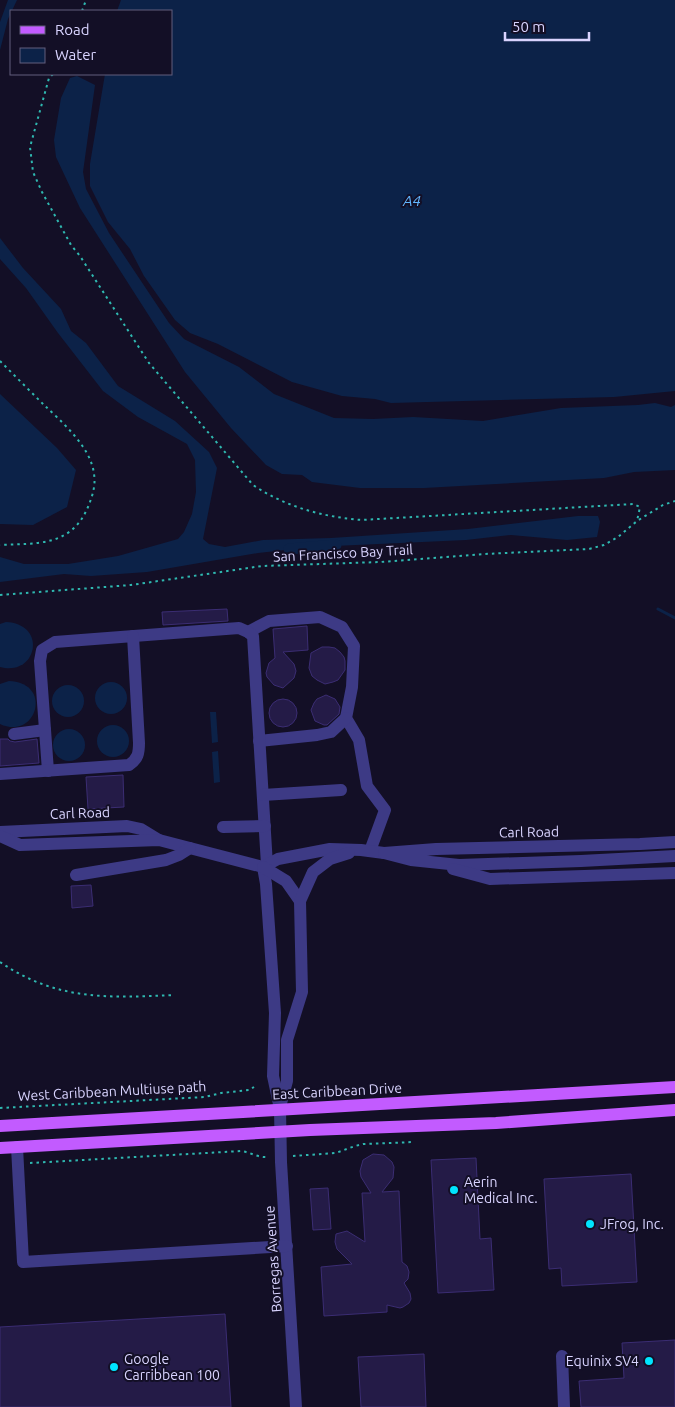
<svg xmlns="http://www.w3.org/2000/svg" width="675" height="1407" viewBox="0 0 675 1407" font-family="Ubuntu,sans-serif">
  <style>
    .water { fill: #0c2248 }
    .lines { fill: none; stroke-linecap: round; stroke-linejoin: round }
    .stream { stroke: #0c2248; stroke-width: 3 }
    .canal { stroke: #0c2248; stroke-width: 11 }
    .building { fill: #241b47; stroke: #3b2d73 }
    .path { stroke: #2fb8b0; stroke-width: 2; stroke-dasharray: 2.5 4; stroke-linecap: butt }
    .minor { stroke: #3d3a85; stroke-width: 12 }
    .major { stroke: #c25bff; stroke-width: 12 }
    .poi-dot { fill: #00e5ff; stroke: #130f26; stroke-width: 2 }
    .labels { text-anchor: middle; stroke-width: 4; stroke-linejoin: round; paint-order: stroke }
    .street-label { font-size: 14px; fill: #d9d4ff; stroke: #130f26 }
    .poi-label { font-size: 14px; fill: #d9d4ff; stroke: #130f26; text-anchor: start }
    .water-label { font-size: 15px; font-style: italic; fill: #62b6ff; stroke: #130f26 }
  </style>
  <rect width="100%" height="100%" fill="#130f26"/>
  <g class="water">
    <path d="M8 0H17L8 19 0 50V22Z"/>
    <path d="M121 0H675V391L614 397 391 403 375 399 342 396 292 382 218 344 190 333 175 320 144 276 130 249 108 222 90 186V164L105 74H171V11H117Z"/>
    <path d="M77 76 95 85 83 172 86 189 109 233 169 323 184 339 239 367 274 394 334 418 373 419 413 417 483 421 561 408 638 405 655 403 671 407 675 405V470L634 472 604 478 424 488H360L312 482 302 475 282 474 266 465 231 428 185 372 80 208 56 157 54 140 61 98 70 78Z"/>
    <path d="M0 238 23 268 61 309 71 331 86 343 118 386 175 421 209 452 217 468 203 539 209 544 225 547 263 540 331 538 468 529 578 516H598L600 522 597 537 567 540 511 535 466 540 312 547 258 553 147 572 91 576 64 574 0 582V557L24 564H68L118 556 178 539 184 532 192 514 196 492 195 460 187 444 138 417 103 391 58 333 26 288 0 259Z"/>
    <path d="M0 394 57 448 76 470 67 507 33 525 0 524Z"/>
    <path d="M6 622C48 624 37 677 0 667V624Z"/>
    <path d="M9 681C54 683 36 741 0 724V684Z"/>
    <circle cx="111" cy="698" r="16"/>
    <circle cx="68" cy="701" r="16"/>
    <path d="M210 712H216L218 742 212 743Z"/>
    <circle cx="113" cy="741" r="16"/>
    <circle cx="69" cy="745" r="16"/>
    <path d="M218 751 220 782 214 783 212 752Z"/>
  </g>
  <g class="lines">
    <path class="stream" d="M658 609 675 618"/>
    <path class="canal" d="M289 549 336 545"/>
  </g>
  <g class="building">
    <path d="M227 609 228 621 163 625 162 612Z"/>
    <path d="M307 626 308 650 283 652 294 664 296 671 294 678 283 688 274 685 267 677 266 673 269 663 275 658 273 629Z"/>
    <path d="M322 647H329L335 648 340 652 344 657 345 661V670L338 680 333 682 325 684 317 680 312 676 309 668 311 653Z"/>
    <path d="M326 695 335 699 340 707 339 714 327 725H324L315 721 311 710 314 703 317 699Z"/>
    <circle cx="283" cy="713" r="14"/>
    <path d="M0 739H8L10 741 15 742 37 739 39 763 0 766Z"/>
    <path d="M123 775 124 807 88 809 86 777Z"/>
    <path d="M91 885 93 906 72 908 71 886Z"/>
    <path d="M373 1154 384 1155 392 1162 394 1167 393 1178 382 1192 399 1191 402 1262 407 1266 409 1272 408 1279 404 1283 410 1293 411 1299 409 1303 403 1307 400 1308 387 1305V1312L324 1316 321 1267 352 1264 337 1249 335 1242 336 1234 347 1231 365 1242 362 1193H371L361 1177 360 1171 363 1160Z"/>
    <path d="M476 1158 480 1239 491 1238 494 1290 438 1293 431 1160Z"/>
    <path d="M631 1174 637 1282 562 1286 561 1268 549 1269 544 1179Z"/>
    <path d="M328 1188 331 1229 313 1230 310 1189Z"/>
    <path d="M225 1314 231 1407H0V1327Z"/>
    <path d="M675 1340V1407H581L579 1381 624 1378 622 1343Z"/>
    <path d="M424 1354 426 1407H361L358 1357Z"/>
  </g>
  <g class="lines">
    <g class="path">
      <path d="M82 11 86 0"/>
      <path d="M53 74 49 78 30 147 33 172 42 192 71 245 80 256 149 363 253 485C286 507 323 517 362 520L633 504 640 507 637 521"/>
      <path d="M0 361C14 375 29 390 43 404 62 422 91 447 94 474 96 486 92 497 88 507 71 547 37 543 0 545"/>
      <path d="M0 595 131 585 262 566 380 562 485 554 589 549 604 545 618 537 637 521 663 505 675 501"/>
      <path d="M0 962C57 1001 109 998 174 995"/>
      <path d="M0 1108 205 1097 221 1093 249 1090 254 1087"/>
      <path d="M293 1156 336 1153 355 1146 363 1144 414 1142"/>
      <path d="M30 1163 241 1151C250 1152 258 1158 268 1157"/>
    </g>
    <g class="minor">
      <path d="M248 632 269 621 320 617 342 627 354 646 352 687 346 718 359 740 367 786 385 810 370 851"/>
      <path d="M14 734 45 730"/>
      <path d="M259 741 317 735 331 732 346 718"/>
      <path d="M48 771 40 661 42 650 55 642 239 628 248 632 253 636 267 865"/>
      <path d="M0 774 129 765C138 759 139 753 139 743L133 636"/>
      <path d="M263 795 341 790"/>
      <path d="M223 827 265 826"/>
      <path d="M0 832 127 826 141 829 159 840"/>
      <path d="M0 836 20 845 159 840 263 867 278 859 330 849 361 850 384 853"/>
      <path d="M675 842 640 844 436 849 384 853 411 860 459 865 581 861 675 856"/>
      <path d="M263 867 266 884 275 1013 273 1076 280 1109 281 1162 296 1407"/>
      <path d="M263 867 286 881 300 901"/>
      <path d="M453 869 490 879 675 873"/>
      <path d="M76 875 166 860 179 855 190 848"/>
      <path d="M280 1107 287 1081V1040L302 992 300 901 313 872 330 859 349 853"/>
      <path d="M17 1147 23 1262 287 1246"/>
      <path d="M562 1356 564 1407"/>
    </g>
    <g class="major">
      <path d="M0 1126 675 1087"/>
      <path d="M0 1148 310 1130 496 1123 675 1110"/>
    </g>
  </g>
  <g class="poi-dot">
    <circle cx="454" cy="1190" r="5"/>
    <circle cx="590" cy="1224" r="5"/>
    <circle cx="649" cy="1361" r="5"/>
    <circle cx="114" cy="1367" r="5"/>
  </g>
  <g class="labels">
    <g class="street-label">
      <text transform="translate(343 553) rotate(-3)" y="5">San Francisco Bay Trail</text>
      <text transform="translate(80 813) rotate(-2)" y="5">Carl Road</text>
      <text transform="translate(529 832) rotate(-1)" y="5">Carl Road</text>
      <text transform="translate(112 1091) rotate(-3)" y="5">West Caribbean Multiuse path</text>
      <text transform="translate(337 1091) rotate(-3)" y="5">East Caribbean Drive</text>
      <text transform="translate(273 1259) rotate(-94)" y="5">Borregas Avenue</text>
    </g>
    <g class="poi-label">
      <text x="464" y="1187">Aerin<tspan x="464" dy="16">Medical Inc.</tspan></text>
      <text x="600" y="1229">JFrog, Inc.</text>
      <text x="124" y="1364">Google<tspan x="124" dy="16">Carribbean 100</tspan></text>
      <text x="639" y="1366" text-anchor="end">Equinix SV4</text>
    </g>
    <g class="water-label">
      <text x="412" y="206">A4</text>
    </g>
  </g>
  <rect x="10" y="10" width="162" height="65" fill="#130f26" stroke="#625e7d"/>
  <rect x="20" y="26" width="25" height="8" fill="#c25bff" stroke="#625e7d"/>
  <text x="55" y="35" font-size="15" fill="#d9d4ff">Road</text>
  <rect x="20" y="48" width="25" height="15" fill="#0c2248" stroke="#625e7d"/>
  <text x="55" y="60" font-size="15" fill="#d9d4ff">Water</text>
  <path d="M505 32v8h84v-8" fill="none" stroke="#d9d4ff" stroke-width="2.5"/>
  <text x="512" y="32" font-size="15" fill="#d9d4ff" stroke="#130f26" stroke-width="4" paint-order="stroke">50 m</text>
</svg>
